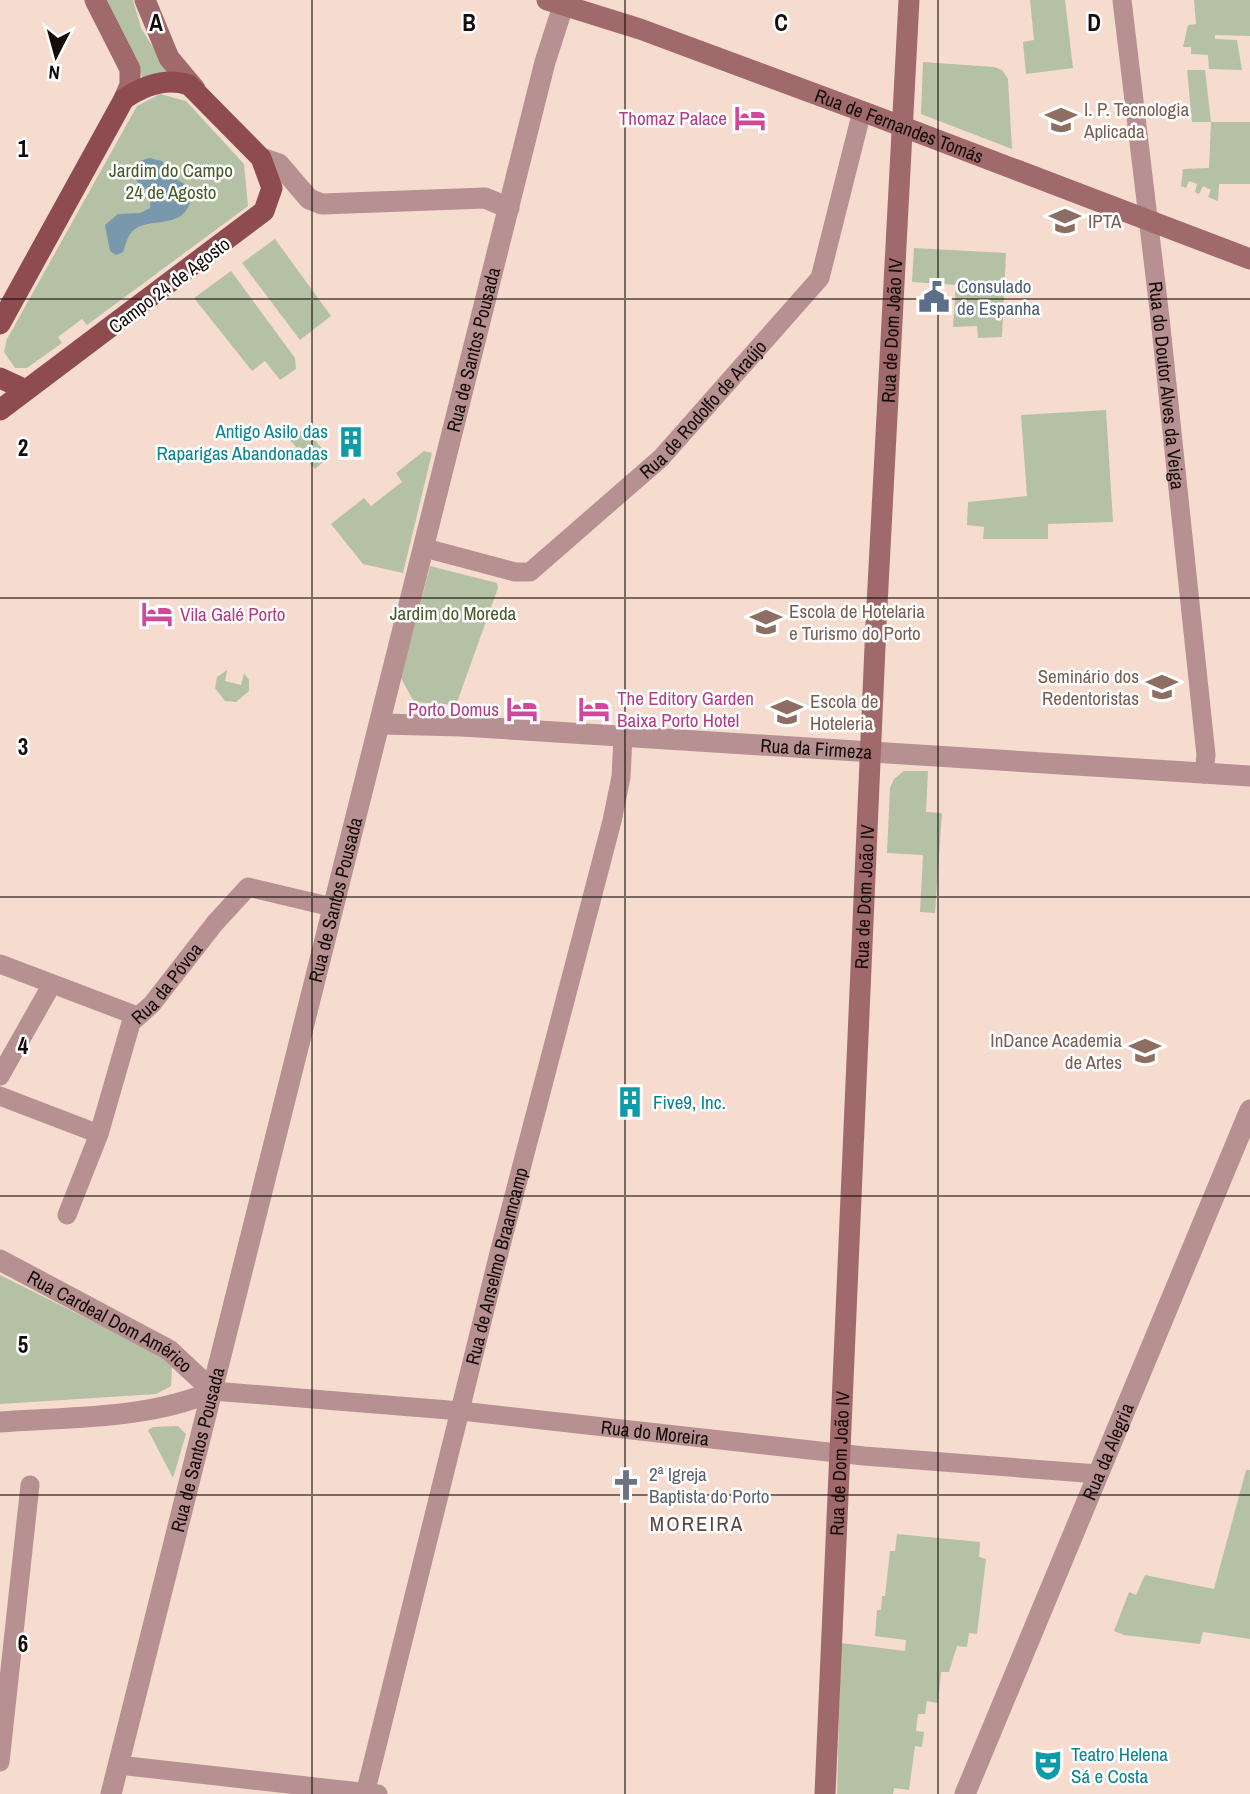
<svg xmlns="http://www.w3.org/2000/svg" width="1250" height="1794" viewBox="0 0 1250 1794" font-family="'Archivo Narrow',sans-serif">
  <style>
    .green { fill: #b5c1a4 }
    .water { fill: #7998ab }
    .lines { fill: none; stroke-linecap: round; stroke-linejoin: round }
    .minor { stroke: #b79092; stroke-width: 19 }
    .tertiary { stroke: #b79092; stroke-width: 21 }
    .secondary { stroke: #a0696c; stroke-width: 21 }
    .primary { stroke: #8e4c51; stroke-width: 21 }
    .grid { fill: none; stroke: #140c08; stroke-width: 2; stroke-opacity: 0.55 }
    .labels { text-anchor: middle; stroke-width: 5; stroke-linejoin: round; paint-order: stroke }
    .education-label { font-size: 19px; fill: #785e54; stroke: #fff; text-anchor: start }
    .hotel-label { font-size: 19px; fill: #b23c85; stroke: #fff; text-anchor: end }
    .street-label { font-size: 19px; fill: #140c08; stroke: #fff }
    .park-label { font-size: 19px; fill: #485a29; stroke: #fff }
    .service-label { font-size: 19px; fill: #4e5e75; stroke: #fff; text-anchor: start }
    .culture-label { font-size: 19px; fill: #0d838f; stroke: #fff; text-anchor: start }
    .worship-label { font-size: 19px; fill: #5b616d; stroke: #fff; text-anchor: start }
    .neighbourhood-label { font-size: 21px; letter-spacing: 2px; fill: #5d463d; stroke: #fff }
    .grid-label { font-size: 23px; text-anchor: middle; font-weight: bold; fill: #140c08; stroke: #fff; stroke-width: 5; stroke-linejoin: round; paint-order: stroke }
  </style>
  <rect width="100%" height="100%" fill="#f6dbcf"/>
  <g class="green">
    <path d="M107 0H133L141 28 170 75 143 79Z"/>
    <path d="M1030 0H1065L1073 68 1026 74 1023 42 1034 40Z"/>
    <path d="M1194 0H1250V36L1215 35V39L1237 40 1242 70 1209 69 1208 55 1191 54V47H1183L1188 25 1196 24Z"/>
    <path d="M923 62 994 67 1002 70 1008 79 1012 149 921 114Z"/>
    <path d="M1187 70H1205L1211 122H1250V184H1219L1218 201 1208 197 1211 190 1203 186 1199 194 1195 192 1197 184 1189 181 1186 188 1181 186 1183 169 1209 168 1211 122H1192Z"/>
    <path d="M160 94 186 101 244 164 248 206 87 325 82 319 58 337 62 343 27 368H15L4 352 7 339 137 106Z"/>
    <path d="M275 239 331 316 300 340 242 263Z"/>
    <path d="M914 248 1006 253 1002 337 978 338 977 326 953 327 956 285 912 282Z"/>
    <path d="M231 271 295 358 296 369 280 380 265 361 252 371 194 298Z"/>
    <path d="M1106 410 1113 522 1048 524V539H983L984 527 967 525 968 502 1027 496 1021 415Z"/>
    <path d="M305 428 329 457 315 469 290 440Z"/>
    <path d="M424 451 432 453 403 573 363 564 331 524 364 498 371 506 402 482 396 473Z"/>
    <path d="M430 566 497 583 498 588 456 705 414 702 401 678Z"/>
    <path d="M227 670 225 681 241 685 244 673 249 680V691L236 702 225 701 215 688 217 677Z"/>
    <path d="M904 771H928L926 812 942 813 935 913 920 912 923 855 887 853 890 788 894 779Z"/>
    <path d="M0 1275 162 1356 172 1367 171 1386 156 1394 0 1404Z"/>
    <path d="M178 1426 186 1434 173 1478 148 1430 153 1427Z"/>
    <path d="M1246 1470H1250V1639L1203 1632 1200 1644 1124 1635 1114 1631 1129 1592 1136 1595 1145 1575 1214 1589Z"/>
    <path d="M897 1534 980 1542 979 1557 986 1559 977 1634 969 1633 967 1647 957 1646 949 1672H941L938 1703 927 1701 925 1714H918L916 1731 924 1732 922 1747 915 1746 909 1790 894 1788 893 1794H837L841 1643 905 1651 906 1640 875 1636 877 1610H881L882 1596H885L890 1551H895Z"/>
  </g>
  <path class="water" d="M149 158 162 161 171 176 188 186 190 203C179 233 143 213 129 236 126 241 125 247 123 252L116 255 110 251 105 225 118 214 140 213 150 208 151 193 138 183 133 174 137 162Z"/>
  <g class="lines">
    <g class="minor">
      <path id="s1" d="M1122 0 1160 318 1206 755 1204 774"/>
      <path id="s2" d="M425 548 515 572H530L661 458 820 278 862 111"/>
      <path d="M0 964 137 1016"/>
      <path d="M0 1076 52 984"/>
      <path d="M0 1096 99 1134"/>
      <path id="s3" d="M67 1215 99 1134 131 1023 152 1004 215 923 248 887 332 907"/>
      <path id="s4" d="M213 1391 461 1411 864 1456 1098 1474"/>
      <path d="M0 1762 30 1485"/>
      <path d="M118 1765 378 1794"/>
      <path id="s5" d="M365 1794 499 1253 612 821 621 777 623 737"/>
    </g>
    <g class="tertiary">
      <path d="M261 158 279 164 309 199 322 204 485 198 509 208"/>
      <path id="s6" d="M381 724 462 726 1250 776"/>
      <path id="s7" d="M0 1260 169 1350 213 1391"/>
      <path d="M0 1422C68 1417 151 1419 213 1391"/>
      <path id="s8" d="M111 1794 545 62 565 0"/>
      <path id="s9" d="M965 1794 1250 1110"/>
    </g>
    <g class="secondary">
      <path d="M95 0 130 69V85L124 99"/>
      <path d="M145 0 169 58 195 89"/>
      <path id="s10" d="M547 0 640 29 872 115 1250 259"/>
      <path id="s11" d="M825 1794 876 624 909 0"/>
    </g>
    <g class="primary">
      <path d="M0 324 124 99C143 86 166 77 189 85L261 158 272 188 264 211 0 410"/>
      <path d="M0 378 26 390"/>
    </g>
  </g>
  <path class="grid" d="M312 0V1794M625 0V1794M938 0V1794M0 299H1250M0 598H1250M0 897H1250M0 1196H1250M0 1495H1250"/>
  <defs>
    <symbol id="hotel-bare" viewBox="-9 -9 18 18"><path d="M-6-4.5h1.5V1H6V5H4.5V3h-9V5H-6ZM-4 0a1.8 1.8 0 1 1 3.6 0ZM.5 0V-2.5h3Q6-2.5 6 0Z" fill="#d1479c" stroke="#fff" stroke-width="2.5" paint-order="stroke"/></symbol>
    <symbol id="university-bare" viewBox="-9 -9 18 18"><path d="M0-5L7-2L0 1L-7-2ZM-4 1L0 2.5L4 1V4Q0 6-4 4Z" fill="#8d6e63" stroke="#fff" stroke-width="2.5" paint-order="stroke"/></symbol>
    <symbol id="civic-bare" viewBox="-9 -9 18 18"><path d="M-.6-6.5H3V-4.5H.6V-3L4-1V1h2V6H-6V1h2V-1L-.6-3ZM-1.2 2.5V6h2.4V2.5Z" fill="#5c6f8a" stroke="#fff" stroke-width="2.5" paint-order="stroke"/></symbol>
    <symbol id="building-bare" viewBox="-9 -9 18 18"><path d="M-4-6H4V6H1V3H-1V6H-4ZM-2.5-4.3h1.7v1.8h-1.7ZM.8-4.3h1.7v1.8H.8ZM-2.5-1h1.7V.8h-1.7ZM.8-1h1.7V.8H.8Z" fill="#0f9aa8" stroke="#fff" stroke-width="2.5" paint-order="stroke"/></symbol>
    <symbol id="school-bare" viewBox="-9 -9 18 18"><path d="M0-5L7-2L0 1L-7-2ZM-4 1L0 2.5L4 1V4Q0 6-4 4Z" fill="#8d6e63" stroke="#fff" stroke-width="2.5" paint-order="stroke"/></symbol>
    <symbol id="church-bare" viewBox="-9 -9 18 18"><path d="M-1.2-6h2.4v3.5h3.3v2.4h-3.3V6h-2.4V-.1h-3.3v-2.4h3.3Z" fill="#6b7280" stroke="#fff" stroke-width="2.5" paint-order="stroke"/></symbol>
    <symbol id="theatre-bare" viewBox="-9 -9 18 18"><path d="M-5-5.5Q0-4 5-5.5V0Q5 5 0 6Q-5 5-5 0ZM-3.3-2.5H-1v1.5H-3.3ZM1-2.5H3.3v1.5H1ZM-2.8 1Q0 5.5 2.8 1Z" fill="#0f9aa8" stroke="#fff" stroke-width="2.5" paint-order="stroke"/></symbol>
  </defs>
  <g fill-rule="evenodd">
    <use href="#hotel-bare" x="728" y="96" width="44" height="44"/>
    <use href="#university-bare" x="1039" y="98" width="44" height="44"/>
    <use href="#university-bare" x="1043" y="199" width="44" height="44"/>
    <use href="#civic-bare" x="912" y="275" width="44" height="44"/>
    <use href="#building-bare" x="329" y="420" width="44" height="44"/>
    <use href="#hotel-bare" x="135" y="592" width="44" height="44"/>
    <use href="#school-bare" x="744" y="600" width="44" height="44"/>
    <use href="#school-bare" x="1140" y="665" width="44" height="44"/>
    <use href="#hotel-bare" x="500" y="687" width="44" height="44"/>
    <use href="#hotel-bare" x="572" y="687" width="44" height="44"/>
    <use href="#school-bare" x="765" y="690" width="44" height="44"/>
    <use href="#school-bare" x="1123" y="1029" width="44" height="44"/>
    <use href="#building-bare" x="608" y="1080" width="44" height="44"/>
    <use href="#church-bare" x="604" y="1463" width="44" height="44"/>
    <use href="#theatre-bare" x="1026" y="1743" width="44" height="44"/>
  </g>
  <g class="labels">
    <g class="education-label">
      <text x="1084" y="116">I. P. Tecnologia<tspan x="1084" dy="22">Aplicada</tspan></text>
      <text x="1088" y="228">IPTA</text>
      <text x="789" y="618">Escola de Hotelaria<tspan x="789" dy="22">e Turismo do Porto</tspan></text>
      <text x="1139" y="683" text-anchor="end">Seminário dos<tspan x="1139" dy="22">Redentoristas</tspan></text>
      <text x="810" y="708">Escola de<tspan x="810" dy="22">Hoteleria</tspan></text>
      <text x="1122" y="1047" text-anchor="end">InDance Academia<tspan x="1122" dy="22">de Artes</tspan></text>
    </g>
    <g class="hotel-label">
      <text x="727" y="125">Thomaz Palace</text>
      <text x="180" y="621" text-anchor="start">Vila Galé Porto</text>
      <text x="617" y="705" text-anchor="start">The Editory Garden<tspan x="617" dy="22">Baixa Porto Hotel</tspan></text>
      <text x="499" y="716">Porto Domus</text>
    </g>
    <g class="street-label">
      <text dy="7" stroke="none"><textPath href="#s10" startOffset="374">Rua de Fernandes Tomás</textPath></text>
      <text transform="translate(169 285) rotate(-37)" y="7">Campo 24 de Agosto</text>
      <text dy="7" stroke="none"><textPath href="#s11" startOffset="1465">Rua de Dom João IV</textPath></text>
      <text dy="7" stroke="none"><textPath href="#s8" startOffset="1489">Rua de Santos Pousada</textPath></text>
      <text dy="7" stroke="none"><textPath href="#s1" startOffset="388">Rua do Doutor Alves da Veiga</textPath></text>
      <text dy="7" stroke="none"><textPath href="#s2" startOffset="346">Rua de Rodolfo de Araújo</textPath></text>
      <text dy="7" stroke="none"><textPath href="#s6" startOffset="436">Rua da Firmeza</textPath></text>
      <text dy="7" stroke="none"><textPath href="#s11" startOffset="898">Rua de Dom João IV</textPath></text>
      <text dy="7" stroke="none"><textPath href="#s8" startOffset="922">Rua de Santos Pousada</textPath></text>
      <text dy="7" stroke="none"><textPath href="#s3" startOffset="256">Rua da Póvoa</textPath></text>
      <text dy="7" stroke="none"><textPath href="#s5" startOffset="544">Rua de Anselmo Braamcamp</textPath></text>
      <text dy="7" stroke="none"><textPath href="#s7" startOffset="126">Rua Cardeal Dom Américo</textPath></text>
      <text dy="7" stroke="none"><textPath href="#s4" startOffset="444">Rua do Moreira</textPath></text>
      <text dy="7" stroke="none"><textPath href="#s8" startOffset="355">Rua de Santos Pousada</textPath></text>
      <text dy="7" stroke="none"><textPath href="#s9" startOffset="371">Rua da Alegria</textPath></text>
      <text dy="7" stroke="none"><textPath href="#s11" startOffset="331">Rua de Dom João IV</textPath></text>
    </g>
    <g class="park-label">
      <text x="171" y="177">Jardim do Campo<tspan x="171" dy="22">24 de Agosto</tspan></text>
      <text x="453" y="620">Jardim do Moreda</text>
    </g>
    <g class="service-label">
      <text x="957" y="293">Consulado<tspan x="957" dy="22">de Espanha</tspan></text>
    </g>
    <g class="culture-label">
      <text x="328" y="438" text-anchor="end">Antigo Asilo das<tspan x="328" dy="22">Raparigas Abandonadas</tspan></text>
      <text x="653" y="1109">Five9, Inc.</text>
      <text x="1071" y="1761">Teatro Helena<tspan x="1071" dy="22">Sá e Costa</tspan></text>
    </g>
    <g class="worship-label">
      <text x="649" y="1481">2ª Igreja<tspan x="649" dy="22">Baptista do Porto</tspan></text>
    </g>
    <g class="neighbourhood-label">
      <text x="697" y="1531">MOREIRA</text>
    </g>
  </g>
  <g class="grid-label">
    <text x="156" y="31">A</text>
    <text x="469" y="31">B</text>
    <text x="781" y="31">C</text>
    <text x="1094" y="31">D</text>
    <text x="23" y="157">1</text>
    <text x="23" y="456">2</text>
    <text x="23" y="755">3</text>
    <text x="23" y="1054">4</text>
    <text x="23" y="1353">5</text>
    <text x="23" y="1652">6</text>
  </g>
  <g transform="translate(56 56) rotate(186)" stroke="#ffffff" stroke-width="5" paint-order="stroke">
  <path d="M0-5L12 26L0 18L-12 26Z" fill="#140c08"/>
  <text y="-10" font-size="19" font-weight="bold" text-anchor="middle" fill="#140c08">N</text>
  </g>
</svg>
